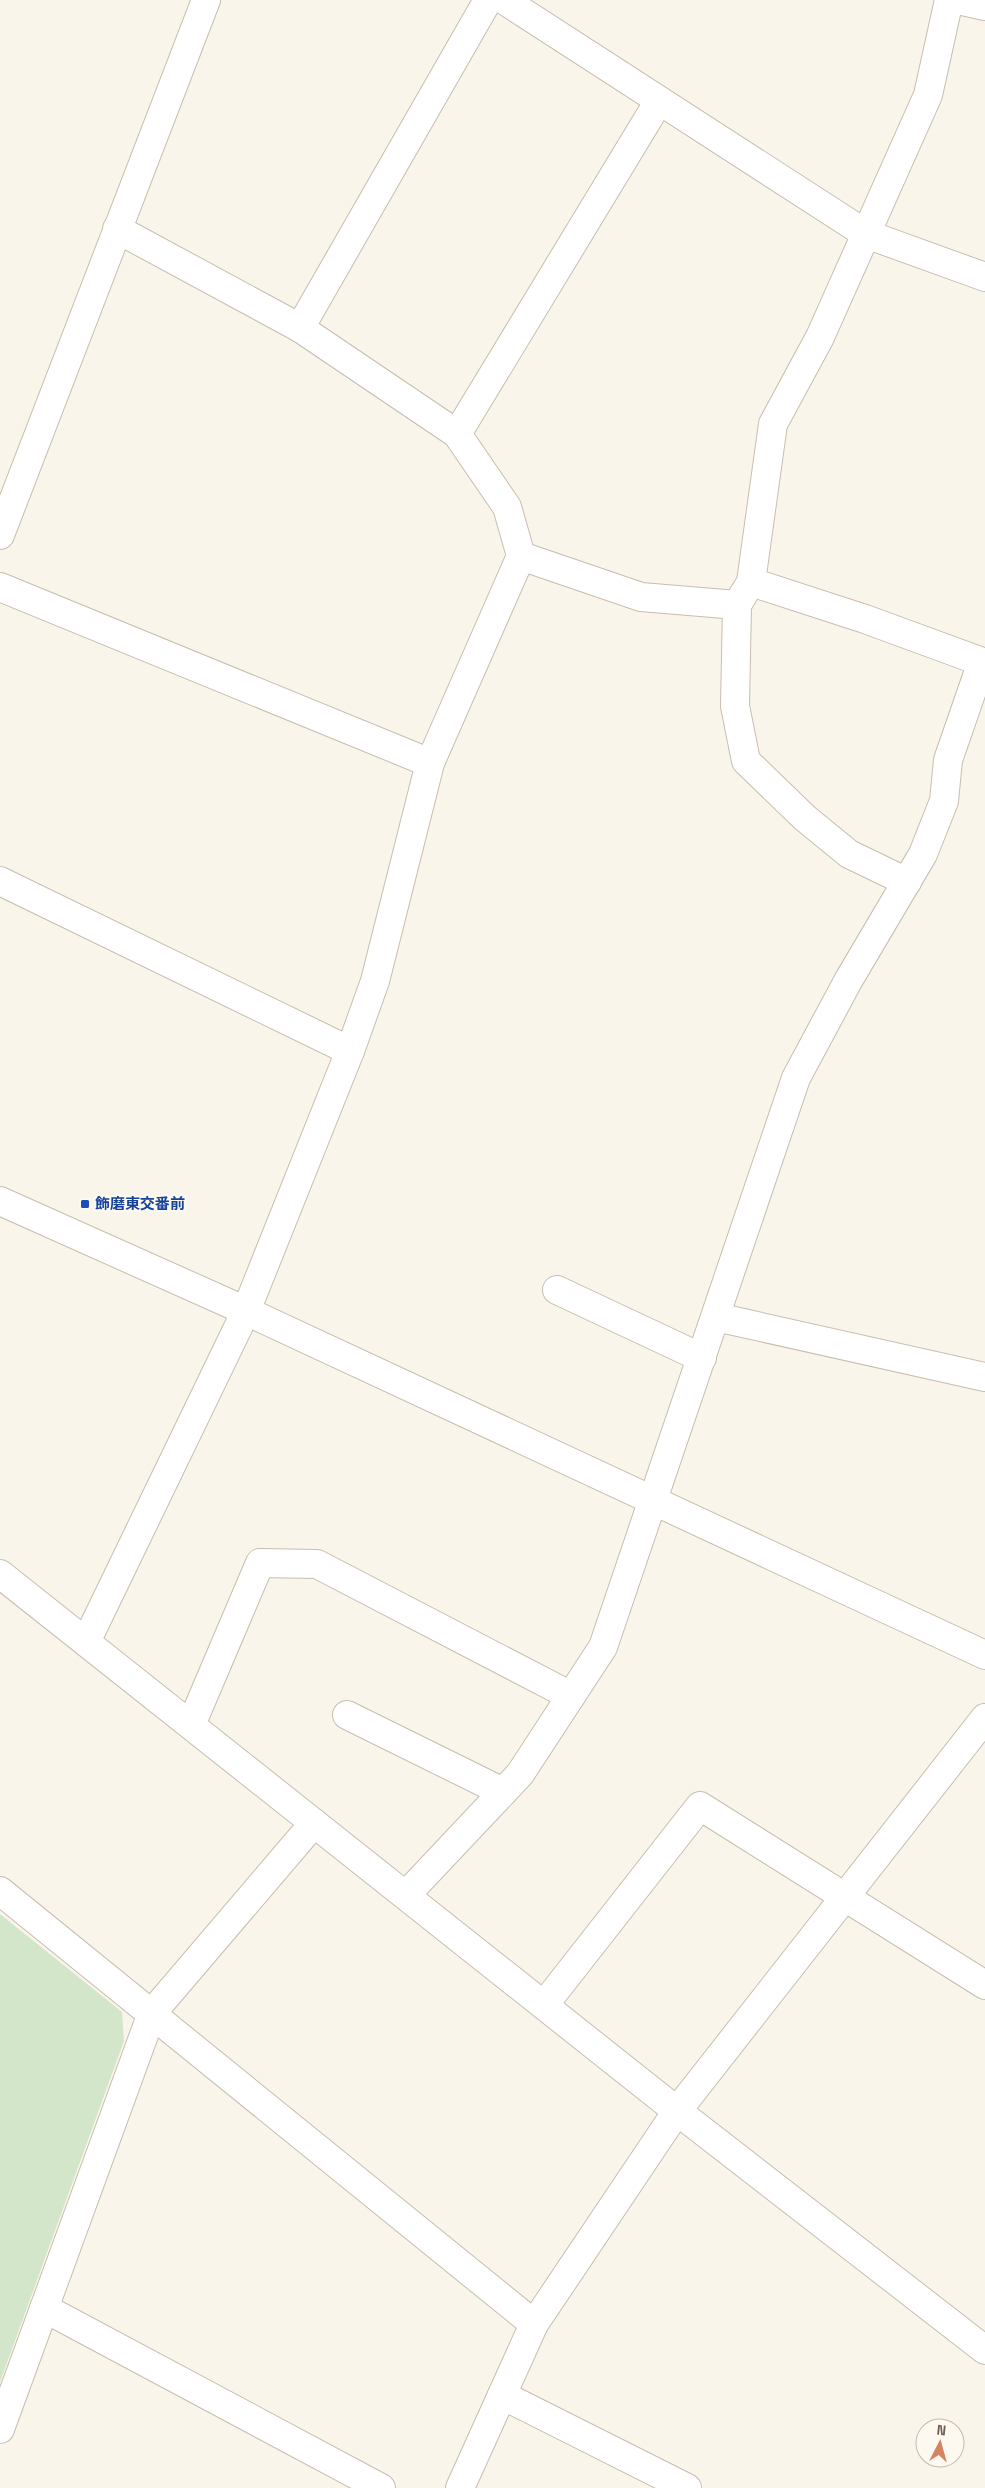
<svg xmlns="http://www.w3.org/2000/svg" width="985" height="2488" viewBox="0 0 985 2488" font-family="'Space Grotesk','Noto Sans JP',sans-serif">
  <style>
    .green { fill: #d3e6ca }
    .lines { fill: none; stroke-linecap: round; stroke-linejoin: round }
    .minor-casing { stroke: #c8bdaf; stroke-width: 30 }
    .minor { stroke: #fff; stroke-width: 28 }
    .transit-dot { fill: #1a4fb4; stroke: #fdf9f0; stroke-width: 2 }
    .labels { text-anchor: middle; stroke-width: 4.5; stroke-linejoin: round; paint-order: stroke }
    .transit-label { font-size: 15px; font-weight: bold; fill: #164399; stroke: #fdf9f0; text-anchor: start }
  </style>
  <rect width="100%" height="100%" fill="#faf5ea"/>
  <path class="green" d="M0 1914 122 2012 124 2041 0 2382Z"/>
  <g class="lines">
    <defs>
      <g id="minor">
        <path d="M504 0 866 234 985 277"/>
        <path d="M958 0 985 6"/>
        <path d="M300 328 488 0"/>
        <path d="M457 434 659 101"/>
        <path d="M0 535 206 0"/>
        <path d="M521 556 641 597 737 605 751 582 865 619 985 663"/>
        <path d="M751 582 773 424 820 337 928 95 949 0"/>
        <path d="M0 587 430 763"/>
        <path d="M737 605 735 706 746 761 805 818 849 854 907 882"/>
        <path d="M0 881 350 1051"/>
        <path d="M0 1201 246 1311 985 1655"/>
        <path d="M557 1290 702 1358"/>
        <path d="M716 1317 985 1377"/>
        <path d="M0 1574 677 2111 985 2350"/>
        <path d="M86 1642 246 1311 350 1051 375 981 430 763 521 556 507 507 457 434 300 328 117 229"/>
        <path d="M347 1715 503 1792"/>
        <path d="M191 1725 260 1563 317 1564 571 1696"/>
        <path d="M0 1891 534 2324"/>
        <path d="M406 1895 520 1774 603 1647 796 1078 848 981 923 854 944 801 948 760 982 662"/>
        <path d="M544 2005 700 1806 985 1985"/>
        <path d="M44 2308 381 2488"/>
        <path d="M502 2395 687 2488"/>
        <path d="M0 2429 152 2013 314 1823"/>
        <path d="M460 2488 534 2324 677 2111 985 1718"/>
      </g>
    </defs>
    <use href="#minor" class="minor-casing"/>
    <use href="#minor" class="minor"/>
  </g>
  <rect class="transit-dot" x="80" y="1199" width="10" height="10" rx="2.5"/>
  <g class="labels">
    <g class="transit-label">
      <text x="95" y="1209">飾磨東交番前</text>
    </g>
  </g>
  <g transform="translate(940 2443) rotate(6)"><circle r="24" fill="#fdf9f0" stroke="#c5bbb0"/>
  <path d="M0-4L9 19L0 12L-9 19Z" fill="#d48460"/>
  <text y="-8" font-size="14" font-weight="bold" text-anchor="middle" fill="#725f51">N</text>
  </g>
</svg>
